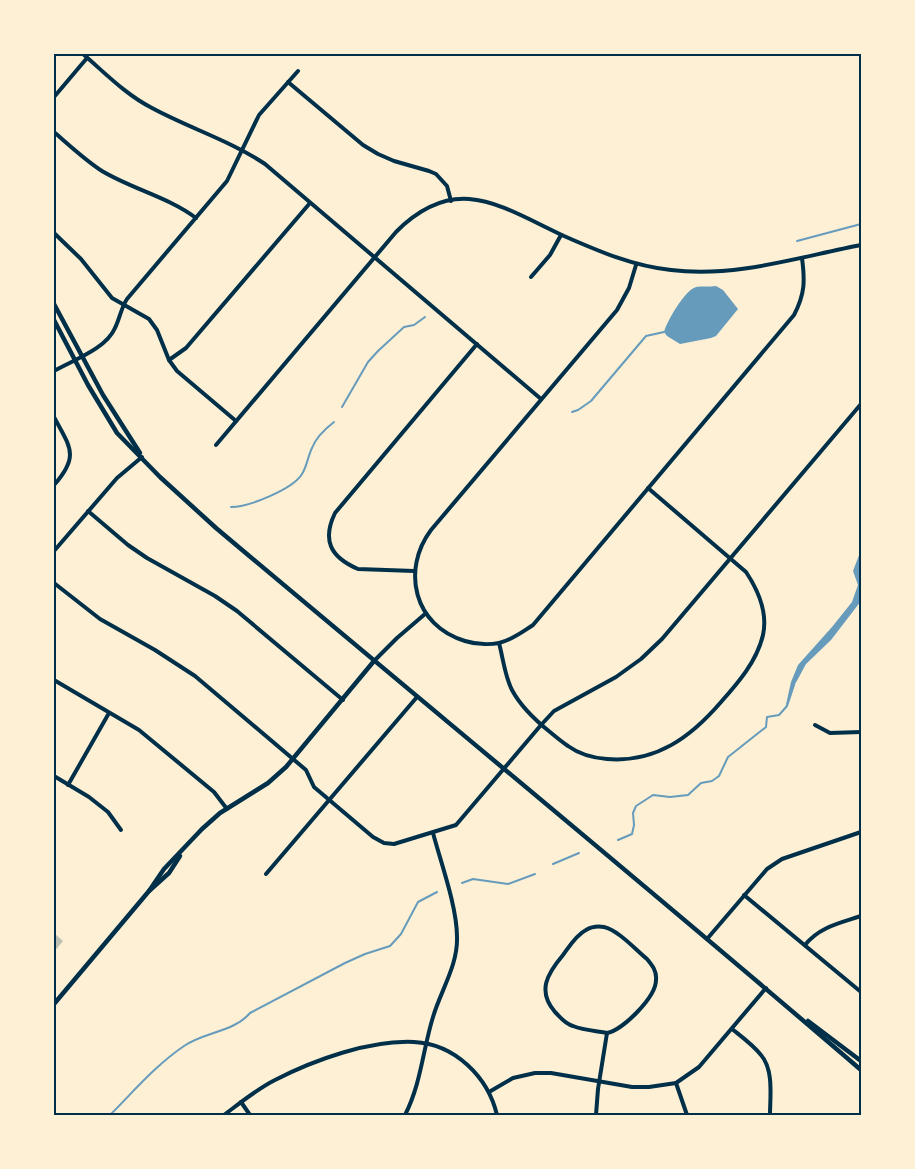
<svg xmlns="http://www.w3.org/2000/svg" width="915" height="1169" viewBox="0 0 915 1169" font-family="'PT Sans',sans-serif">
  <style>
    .water { fill: #669bbc }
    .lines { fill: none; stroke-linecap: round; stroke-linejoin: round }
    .stream { stroke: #669bbc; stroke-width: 2 }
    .building { fill: #bec0b2 }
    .minor { stroke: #003049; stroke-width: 4 }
    .tertiary { stroke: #003049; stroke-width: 4.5 }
    .neatline { fill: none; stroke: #003049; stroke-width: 2 }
  </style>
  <rect width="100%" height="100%" fill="#fdf0d5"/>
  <g class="water">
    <path d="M716 286 723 290 738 309 716 336 711 338 680 344 667 336 664 332C667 321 685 290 696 287 702 286 709 287 716 286Z"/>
    <path d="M861 550V601L831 640 806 664 793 688 785 709 791 682 798 665 832 627 852 602 858 585 853 571Z"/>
  </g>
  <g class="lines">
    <g class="stream">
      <path d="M797 241 861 224"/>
      <path d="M342 407 368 362 378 351 404 327 414 325 425 317"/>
      <path d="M572 412 578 410 591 401 646 336 664 332"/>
      <path d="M231 507C249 507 293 489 302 474 307 466 308 456 312 448 316 437 325 429 334 422"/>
      <path d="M618 840 632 834 634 825 633 813 636 806 653 795 670 797 688 795 701 783 712 781 719 776 728 757 766 727 767 717 779 715 787 706 794 685"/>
      <path d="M553 864 579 853"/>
      <path d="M462 883 473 879 508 884 535 874"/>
      <path d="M110 1115C134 1091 156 1065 184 1046 204 1032 234 1032 250 1013L345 963 365 954 390 946 401 934 418 902 437 892"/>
    </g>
  </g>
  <path class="building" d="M54 933 63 941 54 952Z"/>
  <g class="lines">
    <g class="minor">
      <path d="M83 54C104 72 126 95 152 108 189 128 231 141 265 164L541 399"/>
      <path d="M288 82 363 145 378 154 394 161 429 171 436 174 447 186 451 201"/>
      <path d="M54 97 87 58"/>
      <path d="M54 132C69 145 85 160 102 171 132 189 168 197 196 218"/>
      <path d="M54 233 81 259 112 298 149 319 157 330 169 360 177 371 236 421"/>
      <path d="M636 265 629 288 617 310 431 530C401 570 414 626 465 641 475 644 489 645 499 643 512 640 522 632 533 625L794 315C805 294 805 281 802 258"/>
      <path d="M531 277 550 255 561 235"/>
      <path d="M169 360 186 348 310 203"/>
      <path d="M54 371C73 360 106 349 115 328 120 318 121 308 127 299L227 181 259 115 298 71"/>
      <path d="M54 417C70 447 80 456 54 485"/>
      <path d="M216 445 396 232C456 172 500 206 564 236 598 251 633 266 671 270 735 278 799 257 861 245"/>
      <path d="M88 511 128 545 147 558 215 596 237 611 343 700"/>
      <path d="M54 551 117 478 142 457"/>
      <path d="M414 571 358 569C330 557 322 540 335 513L477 344"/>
      <path d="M54 583 100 619 155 650 195 676 306 770 314 787 373 837 384 843 394 844 456 825 541 725 554 711 616 677 641 659 662 639 861 404"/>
      <path d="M499 643C503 658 505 677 512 690 521 707 535 720 550 732 556 737 562 742 568 746 579 754 594 758 607 759 656 763 691 737 721 702 738 683 757 661 763 635 768 612 758 590 746 572L648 488"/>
      <path d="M374 661 397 638 425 614"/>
      <path d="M54 680 139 730 214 792 227 809"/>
      <path d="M815 725 830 733 861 732"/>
      <path d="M54 776 89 797 108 812 121 830"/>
      <path d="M68 785 109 713"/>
      <path d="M266 874 417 697"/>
      <path d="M744 895 861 992"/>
      <path d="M707 939 767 869 782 859 861 832"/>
      <path d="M805 945C819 927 840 923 861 916"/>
      <path d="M732 1029C742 1037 753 1045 761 1055 774 1070 770 1097 770 1115"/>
      <path d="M676 1083 687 1115"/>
      <path d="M489 1092 513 1078 535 1073H551L632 1087H649L676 1083 699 1067 766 988"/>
      <path d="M241 1102 250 1115"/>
      <path d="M224 1115C240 1103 257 1089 275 1080 314 1060 369 1040 414 1042 455 1044 488 1077 497 1115"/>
      <path d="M405 1115C421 1084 423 1049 433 1017 441 990 458 965 457 937 457 907 441 863 433 833"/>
      <path d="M596 1115 598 1089 607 1033C623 1030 656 997 656 980 657 971 652 965 647 959 636 950 618 930 604 927 598 926 591 927 586 930 576 935 569 947 563 955 547 974 537 991 555 1012 561 1018 565 1024 573 1026 583 1030 596 1031 607 1033"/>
    </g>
    <g class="tertiary">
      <path d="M54 304 103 395 140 453"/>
      <path d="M54 320 88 385 117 433 160 477 216 528C431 709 648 887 861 1070"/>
      <path d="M149 891 164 869 202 829 220 813 268 783 286 767 374 661"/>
      <path d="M54 1004 149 891 169 873 180 856"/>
      <path d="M808 1021 861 1061"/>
    </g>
  </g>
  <rect width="915" height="1169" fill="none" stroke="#fdf0d5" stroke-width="110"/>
  <rect x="55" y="55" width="805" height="1059" class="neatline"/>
</svg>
